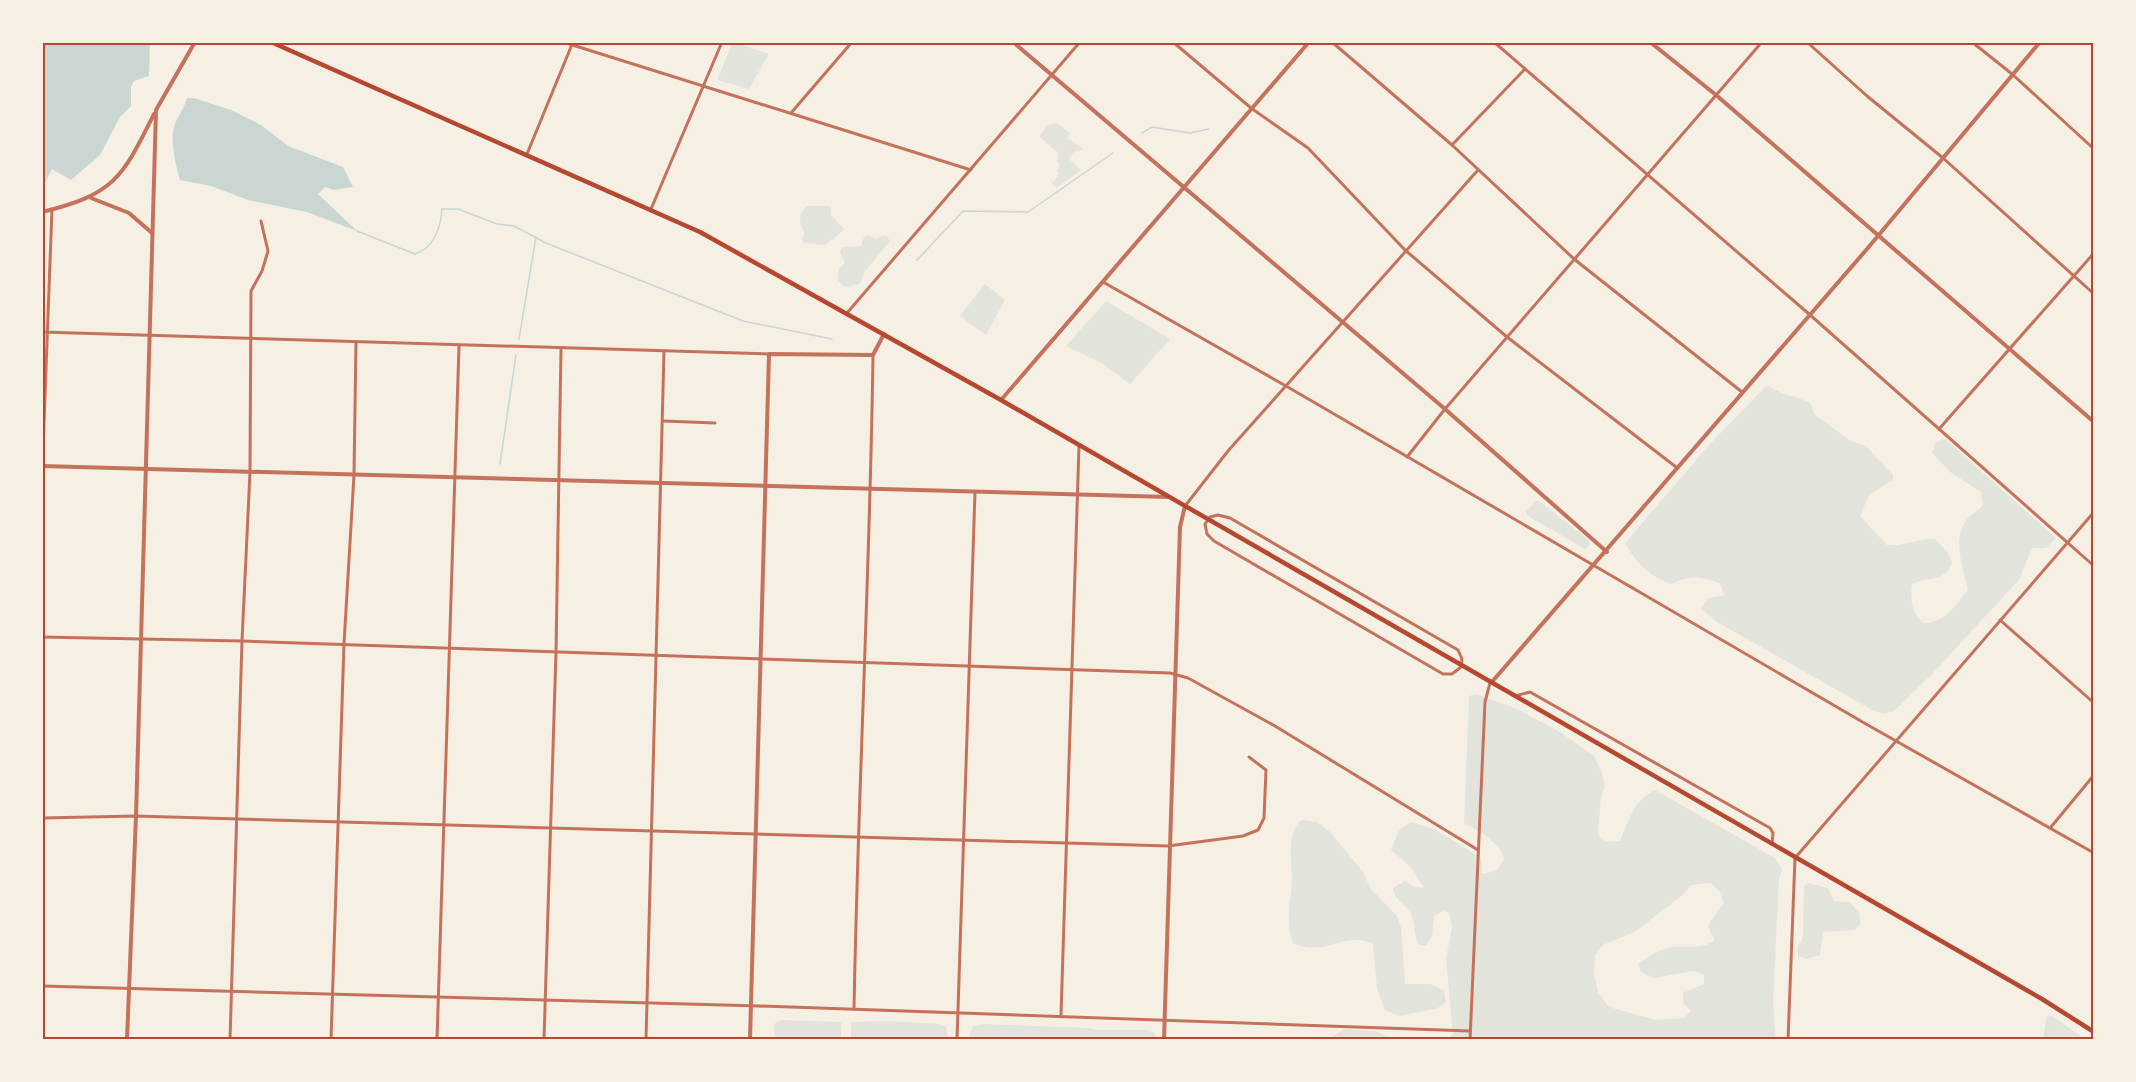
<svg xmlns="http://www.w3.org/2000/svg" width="2136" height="1082" viewBox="0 0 2136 1082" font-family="'Playfair Display',serif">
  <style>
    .green { fill: #e2e4dc; fill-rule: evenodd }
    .water { fill: #c9d6d2 }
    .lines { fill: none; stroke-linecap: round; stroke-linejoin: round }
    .stream { stroke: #c9d6d2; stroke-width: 1.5 }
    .minor { stroke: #c5725c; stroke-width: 3 }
    .tertiary { stroke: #c5725c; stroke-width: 4 }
    .trunk { stroke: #b5482f; stroke-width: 4.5 }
    .neatline { fill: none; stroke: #b5482f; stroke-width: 2 }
  </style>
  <rect width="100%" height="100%" fill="#f6efe4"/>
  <g class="green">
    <path d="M733 42 769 54 749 89 717 80Z"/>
    <path d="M1057 123 1070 133 1068 138 1083 149 1074 152 1069 159 1081 170 1056 188 1051 181 1054 182 1059 172 1057 171 1060 165 1057 161 1058 153 1039 136 1048 125Z"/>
    <path d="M807 206H831V215L844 229C840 235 831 239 826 245L804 243 802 239 805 234C800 224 796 215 807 206Z"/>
    <path d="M868 235 875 239 886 235 890 241 865 271 860 284 845 287 838 281 839 269 845 263 840 252 842 247 861 246 864 237Z"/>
    <path d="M985 284 1005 300 986 335 960 316Z"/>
    <path d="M1106 301 1170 339 1130 384 1102 363 1066 346Z"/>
    <path d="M1770 386C1784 397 1795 395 1810 403L1815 415 1851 441 1866 446 1893 475V480L1869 495 1860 516 1887 545C1904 547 1917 538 1935 539L1948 553 1952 563C1945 583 1928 576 1912 584 1910 599 1912 613 1923 623 1945 623 1955 606 1968 590 1963 567 1952 542 1966 520 1971 514 1978 511 1983 505L1981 492 1950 472 1932 453 1936 441 1945 439 2056 538 2046 548H2032L2019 580 1932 674 1894 711 1884 714 1874 711 1717 622 1701 608 1708 598 1725 595 1719 583C1701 576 1689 575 1672 584 1651 578 1635 562 1625 543L1709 445 1765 387Z"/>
    <path d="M1536 501H1539L1585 537 1590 543 1588 547 1585 549 1528 516 1526 511Z"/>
    <path d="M1476 694 1515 708 1560 732 1594 756 1602 773 1605 787 1601 796 1598 835 1606 842 1620 841C1629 820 1634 800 1655 790L1775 858 1782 870 1779 879 1773 1004 1776 1040H1441L1453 1035 1446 958 1452 927 1449 913 1443 911 1434 916 1432 936 1426 946 1419 945C1413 935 1416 922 1410 912 1404 902 1394 900 1393 888L1405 881 1414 887 1424 888 1411 867 1391 850 1399 830 1411 822 1436 830 1481 858 1482 874 1496 871 1504 859C1502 844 1477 829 1464 823L1469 696ZM1711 883 1719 891 1724 902C1719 912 1712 916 1708 927L1715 941C1696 950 1692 945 1673 947 1659 948 1649 957 1638 964L1641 972 1654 978 1694 971 1704 975V984L1683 993V1003L1691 1011 1684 1018 1656 1020 1609 1007 1598 992 1594 974 1595 955 1603 945 1636 931 1684 894 1691 885Z"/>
    <path d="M1301 820 1317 822 1330 832 1363 872 1371 889 1397 916 1401 927 1405 984H1431L1444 991 1446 1002 1438 1008 1400 1016 1385 1010 1377 989 1373 944C1345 929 1324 959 1293 943 1285 921 1291 902 1292 879 1292 859 1286 836 1301 820Z"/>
    <path d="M1809 883 1828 888 1834 901 1850 902 1860 914V924L1855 930 1823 932 1820 955 1806 959 1798 956 1797 949 1803 937 1804 886Z"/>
    <path d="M2047 1015 2052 1016 2086 1040H2043Z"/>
    <path d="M781 1020 841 1022V1040H775L774 1024Z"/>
    <path d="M889 1021 939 1024 946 1027 948 1040H851V1022Z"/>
    <path d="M984 1024 1090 1028 1098 1030H1148L1155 1033V1040H968L973 1026Z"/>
    <path d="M1344 1029 1376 1031 1392 1040H1331L1333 1036Z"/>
  </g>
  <g class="water">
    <path d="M42 42H150L149 76 134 81 131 87V106L120 117 100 155 71 180 52 169 42 189Z"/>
    <path d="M187 98H194L231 110 261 125 288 146 343 167 353 187 334 190 325 187 318 194 357 231 307 212 248 200 211 186 180 180C176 167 169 136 175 124 179 114 184 109 187 98Z"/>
  </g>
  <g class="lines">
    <g class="stream">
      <path d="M1142 133 1152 127 1190 133 1209 129"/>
      <path d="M357 231 415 254C434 248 441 227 442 209H458L497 224 514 226 546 243 743 321 832 339"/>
      <path d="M917 260 963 211 1028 212 1113 153"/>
      <path d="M519 339 536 237"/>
      <path d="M500 464 516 355"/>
    </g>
    <g class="minor">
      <path d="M563 42 971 170"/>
      <path d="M1173 42 1251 108 1308 148 1405 250 1507 337 1676 467"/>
      <path d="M1332 42 1452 145 1574 259 1742 392"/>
      <path d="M1494 42 1809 314 2094 566"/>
      <path d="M1807 42 1867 96 1943 158 2094 294"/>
      <path d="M1972 42 2012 74 2094 149"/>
      <path d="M791 113 852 42"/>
      <path d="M1452 145 1525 69"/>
      <path d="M527 154 573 42"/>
      <path d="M651 209 722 42"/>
      <path d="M1103 282 1286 386 1866 724 2094 853"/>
      <path d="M847 313 1080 42"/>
      <path d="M42 332 769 354"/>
      <path d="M663 421 715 423"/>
      <path d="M1939 429 2094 253"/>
      <path d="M1407 457 1445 409 1762 42"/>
      <path d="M42 476 52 209"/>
      <path d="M1185 506 1228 451 1478 170"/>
      <path d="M1218 515 1230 518 1458 650 1462 659 1461 667 1452 674H1443L1214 541 1207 534 1205 524 1210 517Z"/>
      <path d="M2000 620 2094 703"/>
      <path d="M42 637 242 641 1170 673 1188 678 1275 726 1478 850"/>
      <path d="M1515 696 1530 692 1770 828 1773 833 1772 844"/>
      <path d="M42 818 136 816 1168 846 1243 836 1258 830 1264 818 1266 770 1249 757"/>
      <path d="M2051 827 2094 775"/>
      <path d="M42 986 759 1006 1470 1031"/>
      <path d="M854 1009C858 791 870 573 873 355"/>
      <path d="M1061 1015 1079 446"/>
      <path d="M230 1040 242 641 250 472 251 291 262 271 268 251 261 221"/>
      <path d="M331 1040 344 644 354 475 356 342"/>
      <path d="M437 1040 459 346"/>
      <path d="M544 1040 556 652 561 349"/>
      <path d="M646 1040 664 351"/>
      <path d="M957 1040 975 492"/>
      <path d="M1470 1040 1485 702 1490 683"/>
      <path d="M1788 1040 1795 858 2094 512"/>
    </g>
    <g class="tertiary">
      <path d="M1013 42 1445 409 1607 552"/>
      <path d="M1650 42 1716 95 2094 422"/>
      <path d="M91 198 129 213 152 233"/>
      <path d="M42 212C115 194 122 178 154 114"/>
      <path d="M1001 400 1309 42"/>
      <path d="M42 466 1169 497"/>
      <path d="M1491 683 1867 249 2040 42"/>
      <path d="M127 1040 136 816 156 110 195 42"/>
      <path d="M750 1040 769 354 873 355 884 334"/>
      <path d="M1164 1040 1180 527 1185 506"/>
    </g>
    <path class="trunk" d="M271 42 700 232 1001 400 2042 999 2094 1032"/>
  </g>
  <rect width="2136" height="1082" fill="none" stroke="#f6efe4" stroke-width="87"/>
  <rect x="44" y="44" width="2048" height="994" class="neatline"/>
</svg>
